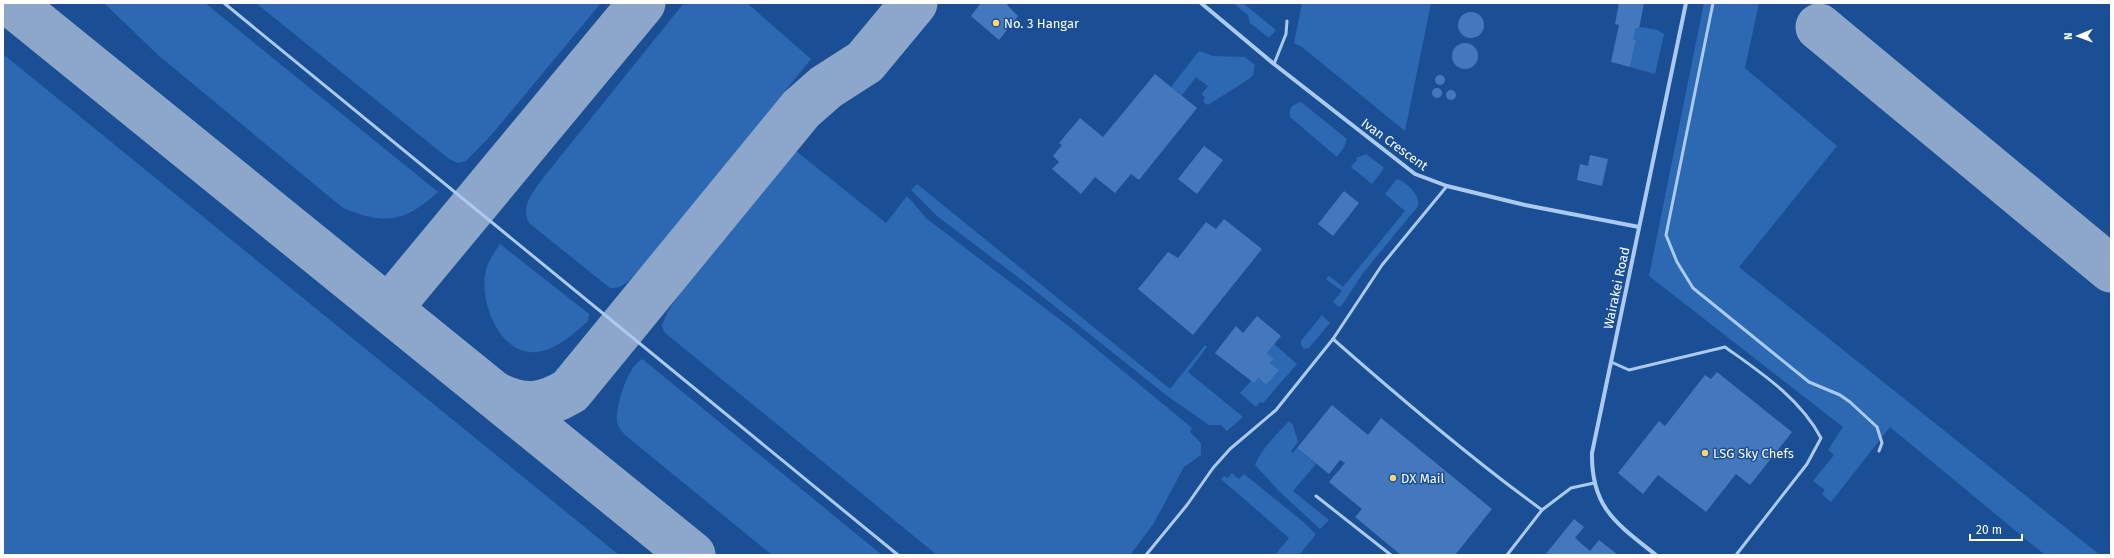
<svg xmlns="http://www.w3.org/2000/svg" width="2114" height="558" viewBox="0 0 2114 558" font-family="'Fira Sans',sans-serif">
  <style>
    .green { fill: #2d69b3 }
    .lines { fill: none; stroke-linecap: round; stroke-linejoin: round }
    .taxiway { stroke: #8ca7ca; stroke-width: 47 }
    .building { fill: #4378bc }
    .service { stroke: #abcaf0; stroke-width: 3 }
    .minor { stroke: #abcaf0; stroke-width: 4 }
    .poi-dot { fill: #ffd46a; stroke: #1a4f95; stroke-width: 1.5 }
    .labels { text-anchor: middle; stroke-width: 3; stroke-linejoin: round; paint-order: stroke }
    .poi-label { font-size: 13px; fill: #fff; stroke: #1a4f95; text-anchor: start }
    .street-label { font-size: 13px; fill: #fff; stroke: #1a4f95 }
  </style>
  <rect width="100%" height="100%" fill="#1a4f95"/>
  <g class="green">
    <path d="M104 3H205L438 192C404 223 384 225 343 208L158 55Z"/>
    <path d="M256 3H601L493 133 466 161 458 163 449 159Z"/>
    <path d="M684 3H747L811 59 646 263C636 272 624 291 610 288L529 223C520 205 533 193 543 178Z"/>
    <path d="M1233 3H1243L1276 30 1269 38 1250 23 1248 15Z"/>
    <path d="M1302 3H1431L1405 131 1302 47 1294 43Z"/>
    <path d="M1704 3H1759L1745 68 1837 146 1739 267 2100 555H2045L1890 427 1831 502 1822 494 1825 490 1813 481 1834 455 1828 450 1843 427 1649 276Z"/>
    <path d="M1640 27 1657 30 1664 34 1655 74 1630 67 1636 40 1633 39 1636 28 1639 29Z"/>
    <path d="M1199 51 1213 56 1245 57 1255 65 1253 75 1249 79 1208 105 1203 102 1205 98 1202 94 1208 86 1196 77 1182 95 1171 87Z"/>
    <path d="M3 54 619 555H3Z"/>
    <path d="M1301 102 1347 139 1344 147 1337 157 1290 117C1288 108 1293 104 1301 102Z"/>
    <path d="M796 151 886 223 907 196 927 219 1071 328 1192 428 1190 432 1201 443V455L1184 467 1154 523 1130 555H937L664 332 662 325 668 311 684 288Z"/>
    <path d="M1366 154 1383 167V170L1372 184 1351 167 1357 160 1356 158Z"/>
    <path d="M1397 179C1406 182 1421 195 1418 206L1363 273 1342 305 1339 307 1333 302 1342 291 1326 279 1329 276 1343 287 1405 211 1385 194Z"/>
    <path d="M917 184 1170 389 1205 345 1207 347 1188 372 1243 417 1227 431 1221 425H1209L1166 395 1023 281 937 216 911 190Z"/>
    <path d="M500 244 589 314 588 321C573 334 558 349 537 352 500 357 478 300 486 270 488 261 495 252 500 244Z"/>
    <path d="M1322 315 1330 323 1309 348 1304 349 1301 345V341Z"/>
    <path d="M1274 344 1297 364 1263 403 1260 402 1256 407 1240 393 1251 381 1258 378 1266 385 1278 370 1270 363 1274 359 1267 353Z"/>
    <path d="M643 359 646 362 882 555H772L625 435C622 431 618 427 617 422 615 407 628 364 643 359Z"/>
    <path d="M1289 421 1293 425 1298 442 1291 451 1293 453 1297 448 1316 464 1293 491 1329 520 1320 529 1280 492 1255 465C1263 447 1276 435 1289 421Z"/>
    <path d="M1232 473 1239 479 1244 474 1301 520 1316 534 1299 555H1275L1289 538 1221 479 1224 476 1228 478Z"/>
  </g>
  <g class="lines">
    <g class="taxiway">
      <path d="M11 3 692 555"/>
      <path d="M1819 27 2111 269"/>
      <path d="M389 308 642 3"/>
      <path d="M497 396C526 409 543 407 570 391L801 109 826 87 865 62 914 3"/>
    </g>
  </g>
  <g class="building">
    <path d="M979 3H1009L1007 5 1018 16 999 40 971 16 980 4Z"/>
    <path d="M1619 3H1644L1639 29 1636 28 1633 39 1636 40 1630 67 1611 62 1619 25 1615 24Z"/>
    <circle cx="1471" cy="25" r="13"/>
    <circle cx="1465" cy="56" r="13"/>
    <path d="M1155 74 1197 108 1139 180 1131 174 1115 193 1095 177 1081 194 1052 169 1059 162 1053 156 1062 145 1059 143 1080 118 1103 137Z"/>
    <circle cx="1440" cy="80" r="5"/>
    <circle cx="1437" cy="93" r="5"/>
    <circle cx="1451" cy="95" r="5"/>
    <path d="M1204 146 1223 160 1197 194 1178 179Z"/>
    <path d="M1590 155 1608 159 1602 186 1577 180 1580 164 1588 166Z"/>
    <path d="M1344 191 1359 203 1333 236 1318 224Z"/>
    <path d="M1224 219 1262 249 1193 335 1138 289 1168 252 1178 258 1206 222 1216 229Z"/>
    <path d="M1257 316 1281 336 1267 353 1274 359 1270 363 1279 370 1266 385 1258 378 1254 383 1215 353 1236 326 1243 333Z"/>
    <path d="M1717 372 1792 432 1750 485 1736 474 1706 512 1658 475 1643 494 1618 473 1659 421 1665 426 1705 375 1711 379Z"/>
    <path d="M1332 405 1368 435 1381 418 1492 509 1455 555H1401L1355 517 1362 509 1329 482 1345 463 1340 460 1329 474 1297 448Z"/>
    <path d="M1574 519 1584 527 1575 538 1590 551 1599 540 1618 555H1545Z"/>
  </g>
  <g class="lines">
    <g class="service">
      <path d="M224 3 898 555"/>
      <path d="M1713 3 1666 235 1677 262 1693 288 1809 382 1840 395 1850 402 1877 427 1882 443 1879 451"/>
      <path d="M1274 64 1286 34 1287 21"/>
      <path d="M1333 339C1400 398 1469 457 1542 510L1507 555"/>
      <path d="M1611 362 1629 370 1725 347C1760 372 1800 398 1821 438L1807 464 1736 555"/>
      <path d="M1316 496 1391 555"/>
      <path d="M1542 510 1571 488 1594 483"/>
      <path d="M1146 555 1187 505 1213 468 1230 449 1276 410 1333 339 1382 265 1447 186"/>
    </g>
    <g class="minor">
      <path d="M1201 3 1274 64 1415 174 1447 186 1525 205 1639 227"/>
      <path d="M1656 555C1617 524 1591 508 1592 453L1686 3"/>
    </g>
  </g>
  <g class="poi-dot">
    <circle cx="996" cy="23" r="4"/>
    <circle cx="1705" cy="453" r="4"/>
    <circle cx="1393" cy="478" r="4"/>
  </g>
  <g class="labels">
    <g class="poi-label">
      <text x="1004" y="28">No. 3 Hangar</text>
      <text x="1713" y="458">LSG Sky Chefs</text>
      <text x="1401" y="483">DX Mail</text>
    </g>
    <g class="street-label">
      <text transform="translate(1395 144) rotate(36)" y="5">Ivan Crescent</text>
      <text transform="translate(1616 288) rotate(-78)" y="5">Wairakei Road</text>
    </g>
  </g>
  <rect width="2114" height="558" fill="none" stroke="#ffffff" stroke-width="8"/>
  <g transform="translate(2078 36) rotate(269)" stroke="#1a4f95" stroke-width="3" paint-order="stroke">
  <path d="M0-3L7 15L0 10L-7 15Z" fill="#ffffff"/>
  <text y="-6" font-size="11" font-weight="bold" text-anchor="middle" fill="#ffffff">N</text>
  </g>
  <path d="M1970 534v6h52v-6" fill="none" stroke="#ffffff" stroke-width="2"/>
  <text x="1976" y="534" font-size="12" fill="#ffffff" stroke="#1a4f95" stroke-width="3" paint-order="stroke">20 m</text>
</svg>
